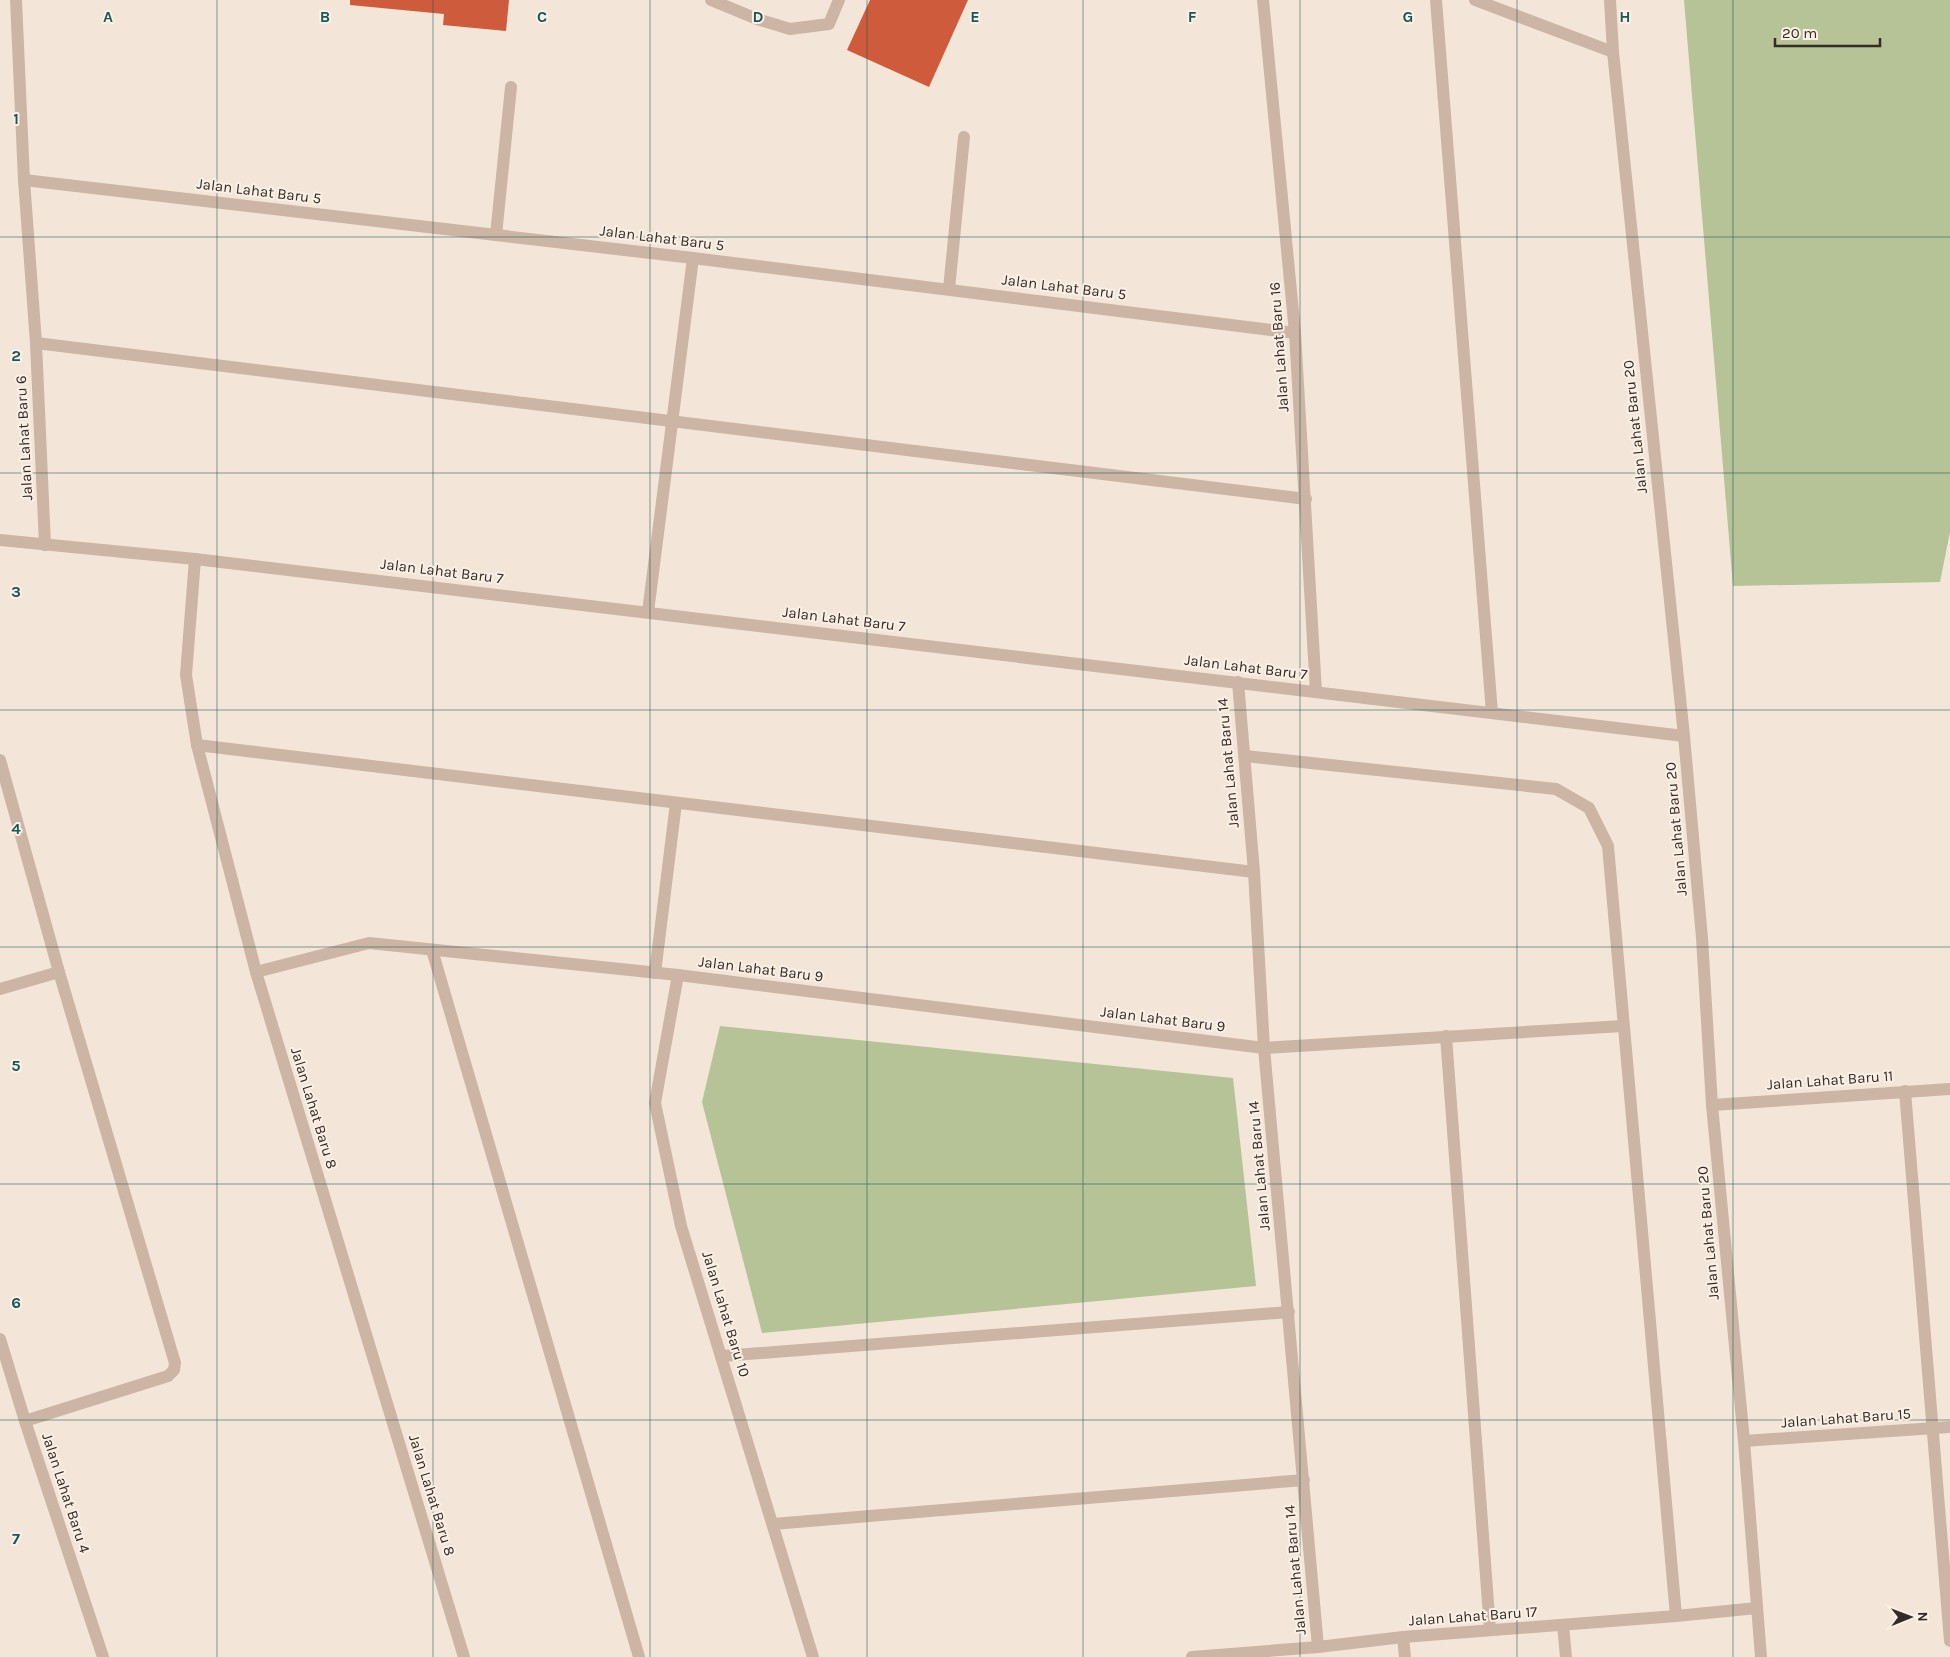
<svg xmlns="http://www.w3.org/2000/svg" width="1950" height="1657" viewBox="0 0 1950 1657" font-family="Karla,sans-serif">
  <style>
    .green { fill: #b5c397 }
    .building { fill: #ce5b3b }
    .lines { fill: none; stroke-linecap: round; stroke-linejoin: round }
    .service { stroke: #ccb5a4; stroke-width: 12 }
    .minor { stroke: #ccb5a4; stroke-width: 12 }
    .grid { fill: none; stroke: #19585a; stroke-width: 1; stroke-opacity: 0.55 }
    .labels { text-anchor: middle; stroke-width: 4; stroke-linejoin: round; paint-order: stroke }
    .street-label { font-size: 15px; fill: #362b26; stroke: #faf0e5 }
    .grid-label { font-size: 16px; text-anchor: middle; font-weight: bold; fill: #19585a; stroke: #faf0e5; stroke-width: 4; stroke-linejoin: round; paint-order: stroke }
  </style>
  <rect width="100%" height="100%" fill="#f3e6d8"/>
  <g class="green">
    <path d="M1684 0H1950V532L1940 582 1733 586Z"/>
    <path d="M720 1026 1233 1078 1256 1286 762 1333 702 1102Z"/>
  </g>
  <g class="building">
    <path d="M350 0H509L506 31 443 25 444 14 350 5Z"/>
    <path d="M870 0H968L929 87 847 50Z"/>
  </g>
  <g class="lines">
    <g class="service">
      <path d="M711 0 757 19 790 29 829 24 839 0"/>
      <path d="M1436 0 1492 713"/>
      <path d="M496 235 511 87"/>
      <path d="M949 289 964 137"/>
      <path d="M36 343 1306 499"/>
      <path d="M648 612 693 258"/>
      <path d="M197 745 1254 872"/>
      <path d="M0 760 59 972 175 1363 174 1370 168 1376 25 1421"/>
      <path d="M432 950 639 1657"/>
      <path d="M655 973 676 803"/>
      <path d="M0 989 59 972"/>
      <path d="M1446 1036 1490 1630"/>
      <path d="M1905 1091 1950 1641"/>
      <path d="M773 1524 1304 1480"/>
      <path d="M1563 1625 1566 1657"/>
    </g>
    <g class="minor">
      <path d="M16 0 24 180 36 343 45 545"/>
      <path d="M1263 0 1295 333 1316 692"/>
      <path d="M1475 0 1613 52"/>
      <path d="M1610 0 1613 52 1684 736 1702 938 1712 1105 1744 1441 1761 1657"/>
      <path d="M24 180 693 258 1295 333"/>
      <path d="M0 540 195 559 1684 736"/>
      <path d="M195 559 186 675 197 745 256 972 464 1657"/>
      <path d="M1238 682 1254 872 1264 1048 1318 1647"/>
      <path d="M1245 756 1556 789 1589 808 1608 846 1676 1616"/>
      <path d="M256 972 369 943 678 975 1264 1048 1623 1026"/>
      <path d="M678 975 655 1103 681 1226 813 1657"/>
      <path d="M1712 1105 1950 1089"/>
      <path d="M0 1339 25 1421 103 1657"/>
      <path d="M722 1356 1289 1312"/>
      <path d="M1744 1441 1950 1427"/>
      <path d="M1403 1637 1405 1657"/>
      <path d="M1192 1657 1318 1647 1403 1637 1676 1616 1757 1608"/>
    </g>
  </g>
  <path class="grid" d="M217 0V1657M433 0V1657M650 0V1657M867 0V1657M1083 0V1657M1300 0V1657M1517 0V1657M1733 0V1657M0 237H1950M0 473H1950M0 710H1950M0 947H1950M0 1184H1950M0 1420H1950"/>
  <g class="labels">
    <g class="street-label">
      <text transform="translate(259 191) rotate(7)" y="5">Jalan Lahat Baru 5</text>
      <text transform="translate(662 238) rotate(7)" y="5">Jalan Lahat Baru 5</text>
      <text transform="translate(1064 287) rotate(7)" y="5">Jalan Lahat Baru 5</text>
      <text transform="translate(1279 347) rotate(-94)" y="5">Jalan Lahat Baru 16</text>
      <text transform="translate(1635 427) rotate(-96)" y="5">Jalan Lahat Baru 20</text>
      <text transform="translate(24 438) rotate(-93)" y="5">Jalan Lahat Baru 6</text>
      <text transform="translate(442 571) rotate(7)" y="5">Jalan Lahat Baru 7</text>
      <text transform="translate(844 619) rotate(7)" y="5">Jalan Lahat Baru 7</text>
      <text transform="translate(1246 667) rotate(7)" y="5">Jalan Lahat Baru 7</text>
      <text transform="translate(1228 763) rotate(-95)" y="5">Jalan Lahat Baru 14</text>
      <text transform="translate(1676 829) rotate(-95)" y="5">Jalan Lahat Baru 20</text>
      <text transform="translate(761 969) rotate(7)" y="5">Jalan Lahat Baru 9</text>
      <text transform="translate(1163 1019) rotate(7)" y="5">Jalan Lahat Baru 9</text>
      <text transform="translate(1830 1080) rotate(-4)" y="5">Jalan Lahat Baru 11</text>
      <text transform="translate(314 1108) rotate(73)" y="5">Jalan Lahat Baru 8</text>
      <text transform="translate(1259 1166) rotate(-95)" y="5">Jalan Lahat Baru 14</text>
      <text transform="translate(1708 1233) rotate(-95)" y="5">Jalan Lahat Baru 20</text>
      <text transform="translate(726 1314) rotate(73)" y="5">Jalan Lahat Baru 10</text>
      <text transform="translate(1846 1418) rotate(-4)" y="5">Jalan Lahat Baru 15</text>
      <text transform="translate(66 1493) rotate(72)" y="5">Jalan Lahat Baru 4</text>
      <text transform="translate(432 1495) rotate(73)" y="5">Jalan Lahat Baru 8</text>
      <text transform="translate(1295 1570) rotate(-95)" y="5">Jalan Lahat Baru 14</text>
      <text transform="translate(1473 1616) rotate(-4)" y="5">Jalan Lahat Baru 17</text>
    </g>
  </g>
  <g class="grid-label">
    <text x="108" y="22">A</text>
    <text x="325" y="22">B</text>
    <text x="542" y="22">C</text>
    <text x="758" y="22">D</text>
    <text x="975" y="22">E</text>
    <text x="1192" y="22">F</text>
    <text x="1408" y="22">G</text>
    <text x="1625" y="22">H</text>
    <text x="16" y="124">1</text>
    <text x="16" y="361">2</text>
    <text x="16" y="597">3</text>
    <text x="16" y="834">4</text>
    <text x="16" y="1071">5</text>
    <text x="16" y="1308">6</text>
    <text x="16" y="1544">7</text>
  </g>
  <g transform="translate(1910 1617) rotate(89)" stroke="#faf0e5" stroke-width="4" paint-order="stroke">
  <path d="M0-4L9 19L0 12L-9 19Z" fill="#362b26"/>
  <text y="-8" font-size="14" font-weight="bold" text-anchor="middle" fill="#362b26">N</text>
  </g>
  <path d="M1775 38v8h105v-8" fill="none" stroke="#362b26" stroke-width="2.5"/>
  <text x="1782" y="38" font-size="15" fill="#362b26" stroke="#faf0e5" stroke-width="4" paint-order="stroke">20 m</text>
</svg>
